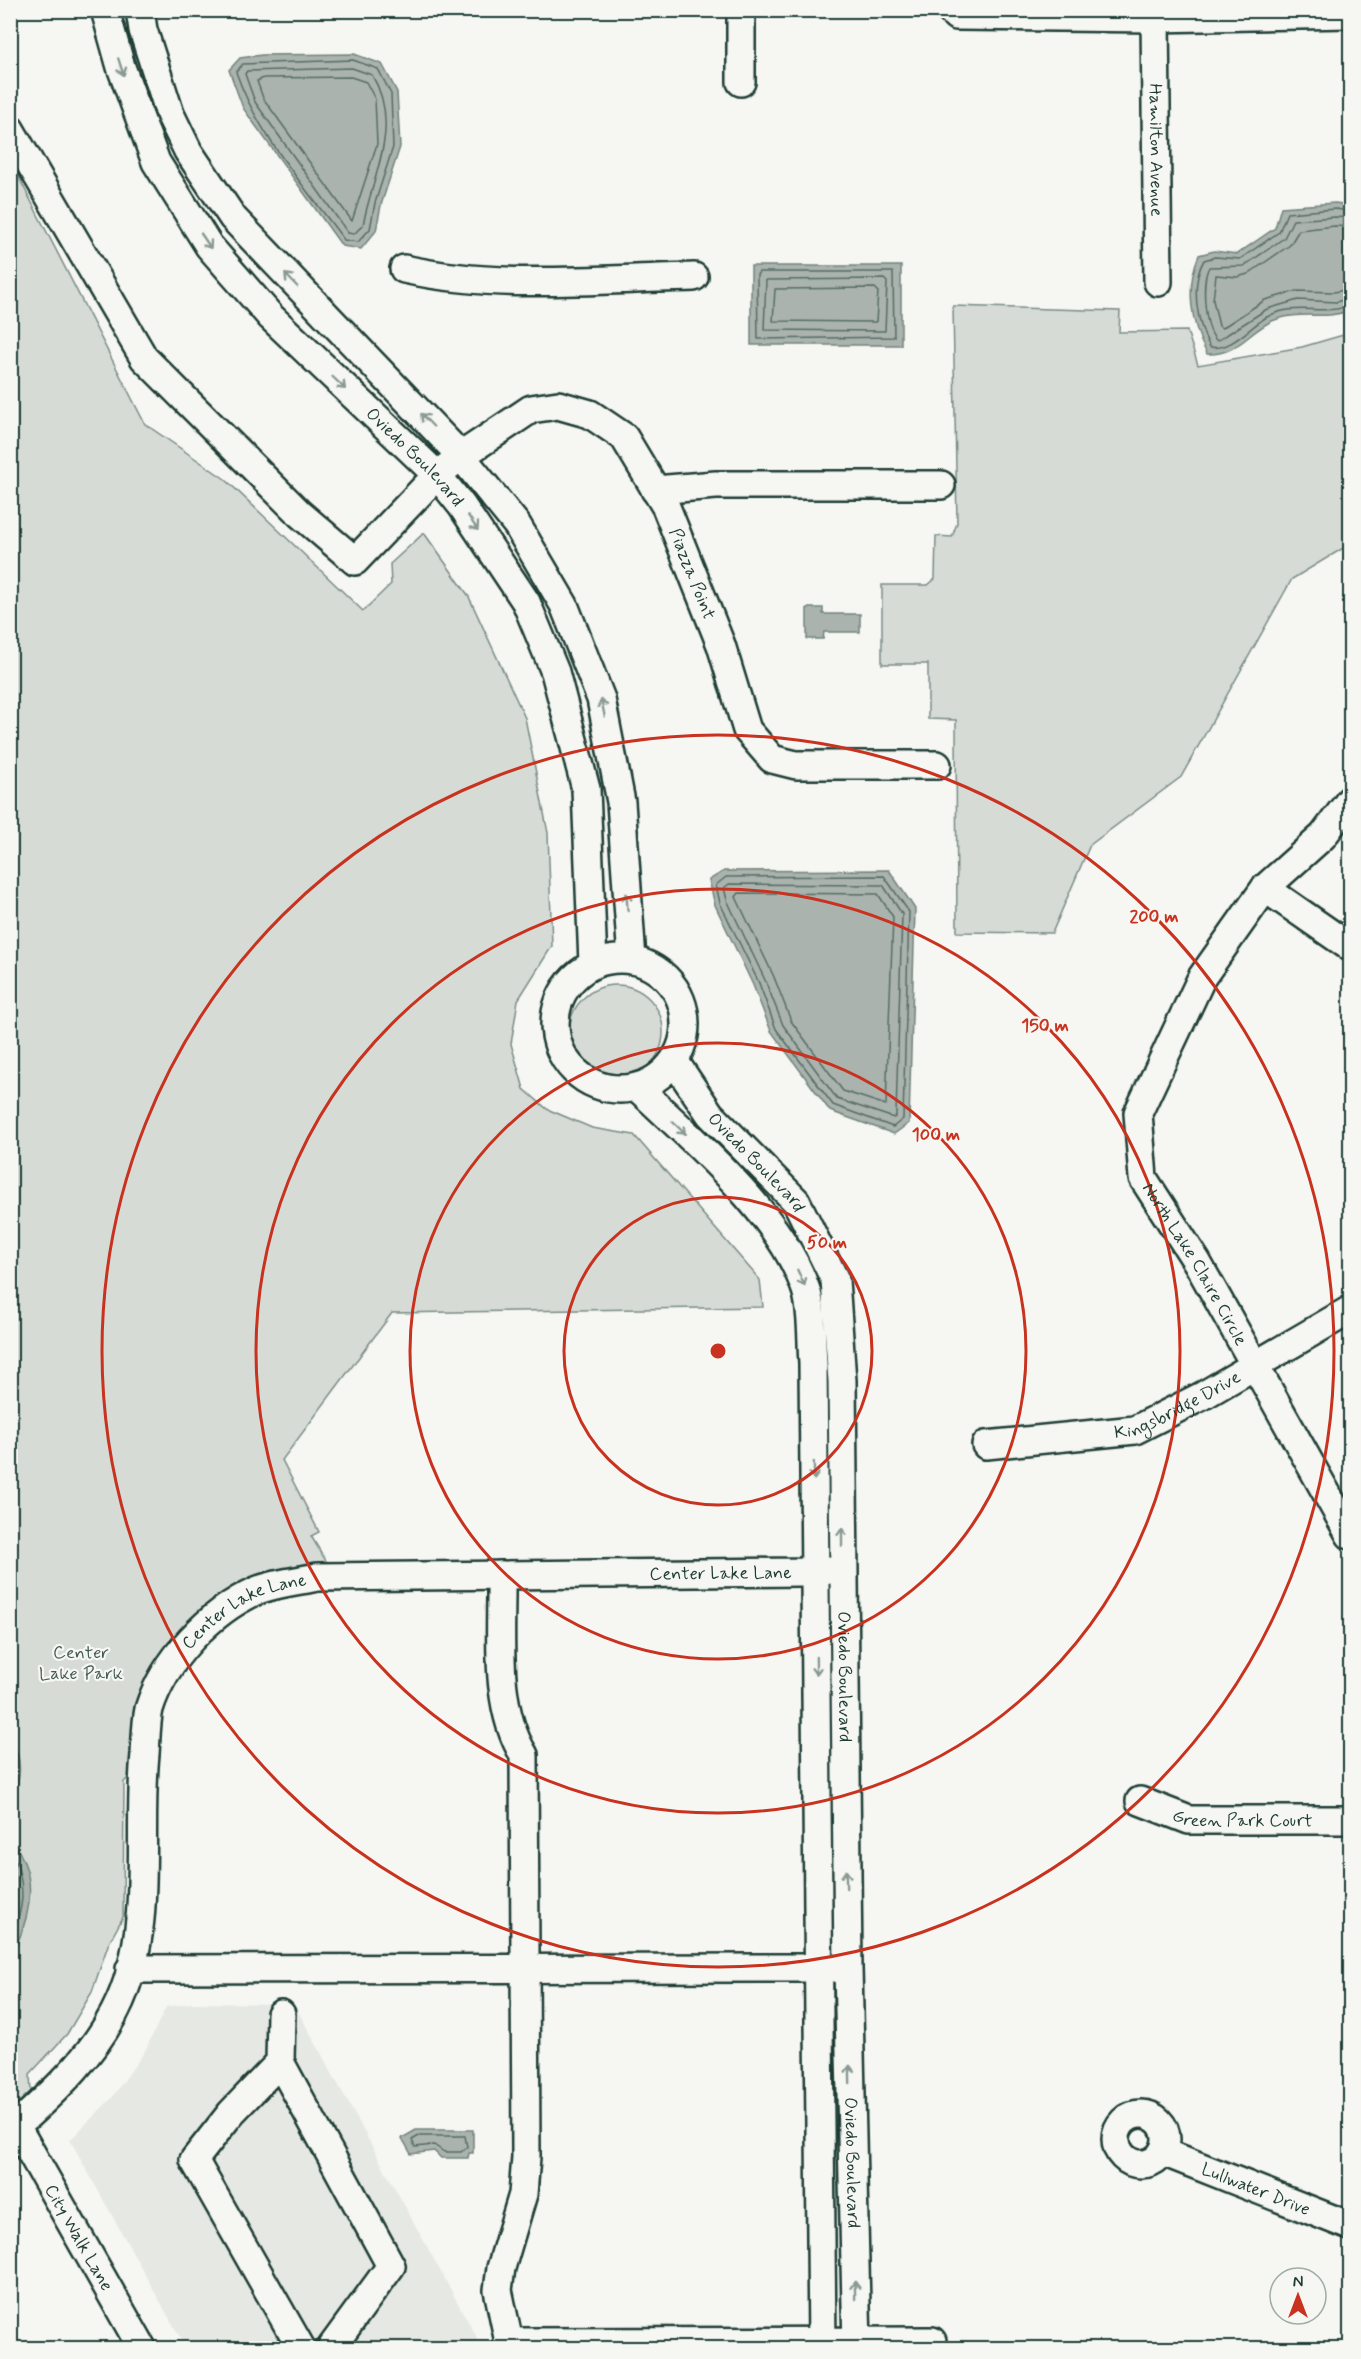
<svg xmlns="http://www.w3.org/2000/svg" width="1361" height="2359" viewBox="0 0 1361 2359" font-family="Mynerve,sans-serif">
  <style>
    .built { fill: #e6e8e4 }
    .green { fill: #d6dbd6; stroke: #7a8c85; stroke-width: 1.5 }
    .water { fill: #aab3ae; stroke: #72847d; stroke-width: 1.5 }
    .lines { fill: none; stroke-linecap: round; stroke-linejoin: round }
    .shore { stroke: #576c65; stroke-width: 1.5 }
    .minor-casing { stroke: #1f3d34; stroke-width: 32 }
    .minor { stroke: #f6f6f2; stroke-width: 27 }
    .oneway { stroke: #8a9a93 }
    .ring { fill: none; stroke: #c8321e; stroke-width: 3 }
    .labels { text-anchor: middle; stroke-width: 4.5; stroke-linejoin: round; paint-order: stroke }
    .street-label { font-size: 18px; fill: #1f3d34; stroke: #f6f6f2 }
    .park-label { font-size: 18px; fill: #445d54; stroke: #f6f6f2 }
    .centre { fill: #c8321e; stroke: #f6f6f2; stroke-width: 3 }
    .ring-label { font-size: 18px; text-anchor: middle; font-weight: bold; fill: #c8321e; stroke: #f6f6f2; stroke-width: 4.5; stroke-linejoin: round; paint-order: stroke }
  </style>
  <rect width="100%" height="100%" fill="#f6f6f2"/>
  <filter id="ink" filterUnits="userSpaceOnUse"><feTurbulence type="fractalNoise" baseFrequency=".0167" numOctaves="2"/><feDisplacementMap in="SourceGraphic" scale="12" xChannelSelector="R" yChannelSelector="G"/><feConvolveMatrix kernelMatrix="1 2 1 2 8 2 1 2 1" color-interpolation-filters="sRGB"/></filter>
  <g filter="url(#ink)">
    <path class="built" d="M191 2003 294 2004 477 2338 475 2348H186L70 2140 111 2099 145 2051 166 2007Z"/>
    <g class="green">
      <path d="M11 162 145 424 225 479 363 611 391 584 390 564 424 533 468 595 525 718 548 833 552 946 518 1000 511 1044 524 1089 547 1109 592 1128 634 1135 760 1280 763 1307 392 1313 282 1460 319 1532 311 1536 328 1564 299 1566 251 1580 215 1599 169 1647 147 1682 134 1719 129 1777 124 1782 123 1917 108 1945 92 1992 67 2034 30 2074 31 2094 11 2107Z"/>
      <path d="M953 306 1120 311 1119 332 1187 331 1198 365 1302 347 1350 333V544L1292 579 1181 777 1090 845 1052 933 957 932 956 720 928 719V664H882V585H928L935 579 936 536 952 537 957 523Z"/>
      <circle cx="616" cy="1032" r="47"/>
    </g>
    <g class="water">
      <path d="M354 54 382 64 397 92 400 147 381 205 376 231 361 249 342 246 243 108 229 70 240 58 262 55Z"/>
      <path d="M1335 203 1350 205V310C1326 321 1300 309 1272 321 1248 332 1238 355 1207 354 1191 324 1185 287 1199 255L1214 251 1237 254 1275 228 1281 207Z"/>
      <rect x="751" y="266" width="150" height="79"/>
      <path d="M807 608H823V614H860V632H824L823 639H807Z"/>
      <path d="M889 870 915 909 909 1123 894 1134 830 1111 771 1031 753 985 715 905 709 880 724 871Z"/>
      <path d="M11 1737C26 1767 18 1781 11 1811Z"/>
      <path d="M10 1832C14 1843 20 1852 24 1862 37 1892 25 1929 11 1957Z"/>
      <path d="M416 2130H473V2153H469L468 2158H441L434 2151 411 2154 402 2138Z"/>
    </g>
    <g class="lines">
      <g class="shore">
        <path d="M353 60 378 69 391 94 393 147 375 203 370 229 358 242 344 240C306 188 257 134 236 72L243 64Z"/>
        <path d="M352 68 372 75C402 126 373 173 363 225L354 234 348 233 255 102 245 74 247 71Z"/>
        <path d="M351 77 366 82 375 99 377 144 352 221 263 98 257 81 264 78Z"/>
        <path d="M1350 211 1335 209 1287 213 1279 232 1240 259 1215 257 1204 260C1190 284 1197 324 1210 347 1232 351 1250 326 1267 317 1290 304 1313 312 1337 309 1342 308 1346 306 1350 305"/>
        <path d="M1350 218 1335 217 1293 220 1284 238 1244 266 1209 267C1201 281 1204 329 1217 341L1267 309 1298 300 1336 302 1350 298"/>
        <path d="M1350 227 1335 226 1299 230 1290 245 1248 274 1237 277 1216 275 1213 300 1219 326 1222 328 1265 300 1297 291 1334 292 1350 289"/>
        <path d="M759 272H893L894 337 758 339 757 275Z"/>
        <path d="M884 279 887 282 885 331 764 330 766 280Z"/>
        <path d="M875 288 878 291 876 322 773 321 775 289Z"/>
        <path d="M884 876 909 912 903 1119 893 1127 833 1105 776 1029 759 983 720 903 716 885 726 877Z"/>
        <path d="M729 884 883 885 902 914 896 1115 894 1118 837 1099 783 1025 765 980 727 900 724 888Z"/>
        <path d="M739 893 878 894 893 917 886 1105 843 1091 791 1021 774 977 736 897Z"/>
        <path d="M10 1848C28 1884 24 1907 10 1944"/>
        <path d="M419 2136H465L467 2147 461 2152H444L434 2145 415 2147 412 2140Z"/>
      </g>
      <defs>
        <g id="minor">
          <path id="s1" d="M105 10 121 67 156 162 209 246 271 317 437 475 462 506 526 602 555 672 586 789 593 964"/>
          <path d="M140 10 143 30 170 114 188 151 233 218 461 456 517 525 564 605 601 699 621 802 632 960"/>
          <path d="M741 10V82"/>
          <path d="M950 10 956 16 1155 18 1350 14"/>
          <path id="s2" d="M1155 18 1158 282"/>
          <path id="s3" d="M10 129 144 358 300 514 355 561 437 475 461 456 531 409 558 405 590 414 624 437 666 507 721 645 747 730 772 759 796 765H937"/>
          <path d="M404 269C498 290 598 279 694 277"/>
          <path d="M655 490 716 485H941"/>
          <path id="s4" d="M1350 800 1323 836 1265 888 1202 977 1138 1113 1143 1178 1197 1262 1350 1535"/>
          <path d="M1265 888 1350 947"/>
          <circle cx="620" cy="1024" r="65"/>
          <path id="s5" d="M675 1062 710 1114 796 1201 835 1280 842 1381 848 1968 857 2348"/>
          <path d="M637 1087C694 1142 781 1214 806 1290 813 1311 811 1340 813 1363L822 2348"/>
          <path id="s6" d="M986 1445 1135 1430 1204 1395 1350 1310"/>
          <path d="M501 1575C502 1632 493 1705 524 1755L526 2157 523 2194 501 2268 498 2290 509 2342"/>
          <path id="s7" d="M1140 1801 1189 1820H1350"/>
          <path d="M130 1969 837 1968"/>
          <path d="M281 2014 280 2062 231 2113 194 2160 301 2348"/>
          <path d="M280 2062 391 2266 331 2348"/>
          <circle cx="1141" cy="2139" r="25"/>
          <path id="s8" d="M16 2126 142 2348"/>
          <path id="s9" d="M10 2128 16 2126C56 2090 98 2051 120 2001 154 1924 137 1835 145 1754 146 1740 146 1723 149 1709 164 1660 210 1612 256 1591 275 1583 298 1581 318 1577L801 1572 832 1570"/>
          <path id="s10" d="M1163 2152 1350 2226"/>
          <path d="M506 2348 509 2342 932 2341V2348"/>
        </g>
      </defs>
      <use href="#minor" class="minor-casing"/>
      <use href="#minor" class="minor"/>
    </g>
    <defs><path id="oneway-shaft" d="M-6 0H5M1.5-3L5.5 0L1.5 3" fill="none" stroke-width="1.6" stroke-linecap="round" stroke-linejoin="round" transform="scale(1.5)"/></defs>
    <g class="oneway">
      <use href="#oneway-shaft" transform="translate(121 67) rotate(72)"/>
      <use href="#oneway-shaft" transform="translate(206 241) rotate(56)"/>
      <use href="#oneway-shaft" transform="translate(291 280) rotate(-134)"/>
      <use href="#oneway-shaft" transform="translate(339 383) rotate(44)"/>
      <use href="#oneway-shaft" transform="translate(427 420) rotate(-134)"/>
      <use href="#oneway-shaft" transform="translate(473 523) rotate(57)"/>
      <use href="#oneway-shaft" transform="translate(603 708) rotate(-101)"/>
      <use href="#oneway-shaft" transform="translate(627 902) rotate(-94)"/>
      <use href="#oneway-shaft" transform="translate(679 1128) rotate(44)"/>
      <use href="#oneway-shaft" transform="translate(801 1278) rotate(66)"/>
      <use href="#oneway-shaft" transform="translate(814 1471) rotate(89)"/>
      <use href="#oneway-shaft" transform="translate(842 1537) rotate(-90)"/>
      <use href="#oneway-shaft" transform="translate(816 1666) rotate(89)"/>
      <use href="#oneway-shaft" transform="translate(846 1879) rotate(-91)"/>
      <use href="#oneway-shaft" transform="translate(850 2074) rotate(-91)"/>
      <use href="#oneway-shaft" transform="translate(855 2290) rotate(-91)"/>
    </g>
  </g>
  <g class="ring">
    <circle cx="718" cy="1351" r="154"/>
    <circle cx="718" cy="1351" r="308"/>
    <circle cx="718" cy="1351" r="462"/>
    <circle cx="718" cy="1351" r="616"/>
  </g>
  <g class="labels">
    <g class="street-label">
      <text dy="6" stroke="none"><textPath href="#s2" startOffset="132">Hamilton Avenue</textPath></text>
      <text dy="6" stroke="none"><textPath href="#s1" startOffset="555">Oviedo Boulevard</textPath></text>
      <text dy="6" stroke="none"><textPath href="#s3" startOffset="1047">Piazza Point</textPath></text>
      <text dy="6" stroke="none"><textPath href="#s5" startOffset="130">Oviedo Boulevard</textPath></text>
      <text dy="6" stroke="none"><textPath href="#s4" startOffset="548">North Lake Claire Circle</textPath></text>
      <text dy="6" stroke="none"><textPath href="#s6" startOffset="198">Kingsbridge Drive</textPath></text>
      <text dy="6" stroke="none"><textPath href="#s9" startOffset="1095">Center Lake Lane</textPath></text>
      <text dy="6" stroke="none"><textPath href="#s9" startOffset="609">Center Lake Lane</textPath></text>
      <text dy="6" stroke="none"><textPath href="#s5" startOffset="670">Oviedo Boulevard</textPath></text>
      <text dy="6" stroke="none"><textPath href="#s7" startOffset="106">Green Park Court</textPath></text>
      <text dy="6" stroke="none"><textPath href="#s5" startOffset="1156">Oviedo Boulevard</textPath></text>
      <text dy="6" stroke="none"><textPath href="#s10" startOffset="100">Lullwater Drive</textPath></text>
      <text dy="6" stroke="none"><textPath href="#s8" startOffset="128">City Walk Lane</textPath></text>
    </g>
    <g class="park-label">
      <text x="81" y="1658">Center<tspan x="81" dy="21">Lake Park</tspan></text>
    </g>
  </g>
  <circle cx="718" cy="1351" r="9" class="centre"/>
  <g class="ring-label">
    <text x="1154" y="922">200 m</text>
    <text x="1045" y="1031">150 m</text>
    <text x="936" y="1140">100 m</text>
    <text x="827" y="1248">50 m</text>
  </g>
  <rect width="1361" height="2359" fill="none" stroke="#f6f6f2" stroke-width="36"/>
  <rect x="18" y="18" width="1325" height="2323" fill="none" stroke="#1f3d34" stroke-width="2" filter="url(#ink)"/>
  <g transform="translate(1298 2296)"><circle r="28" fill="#f6f6f2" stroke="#a0aca6" stroke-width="1.5"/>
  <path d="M0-4.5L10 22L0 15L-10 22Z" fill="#c8321e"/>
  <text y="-9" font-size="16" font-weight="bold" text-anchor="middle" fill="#1f3d34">N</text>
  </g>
</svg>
